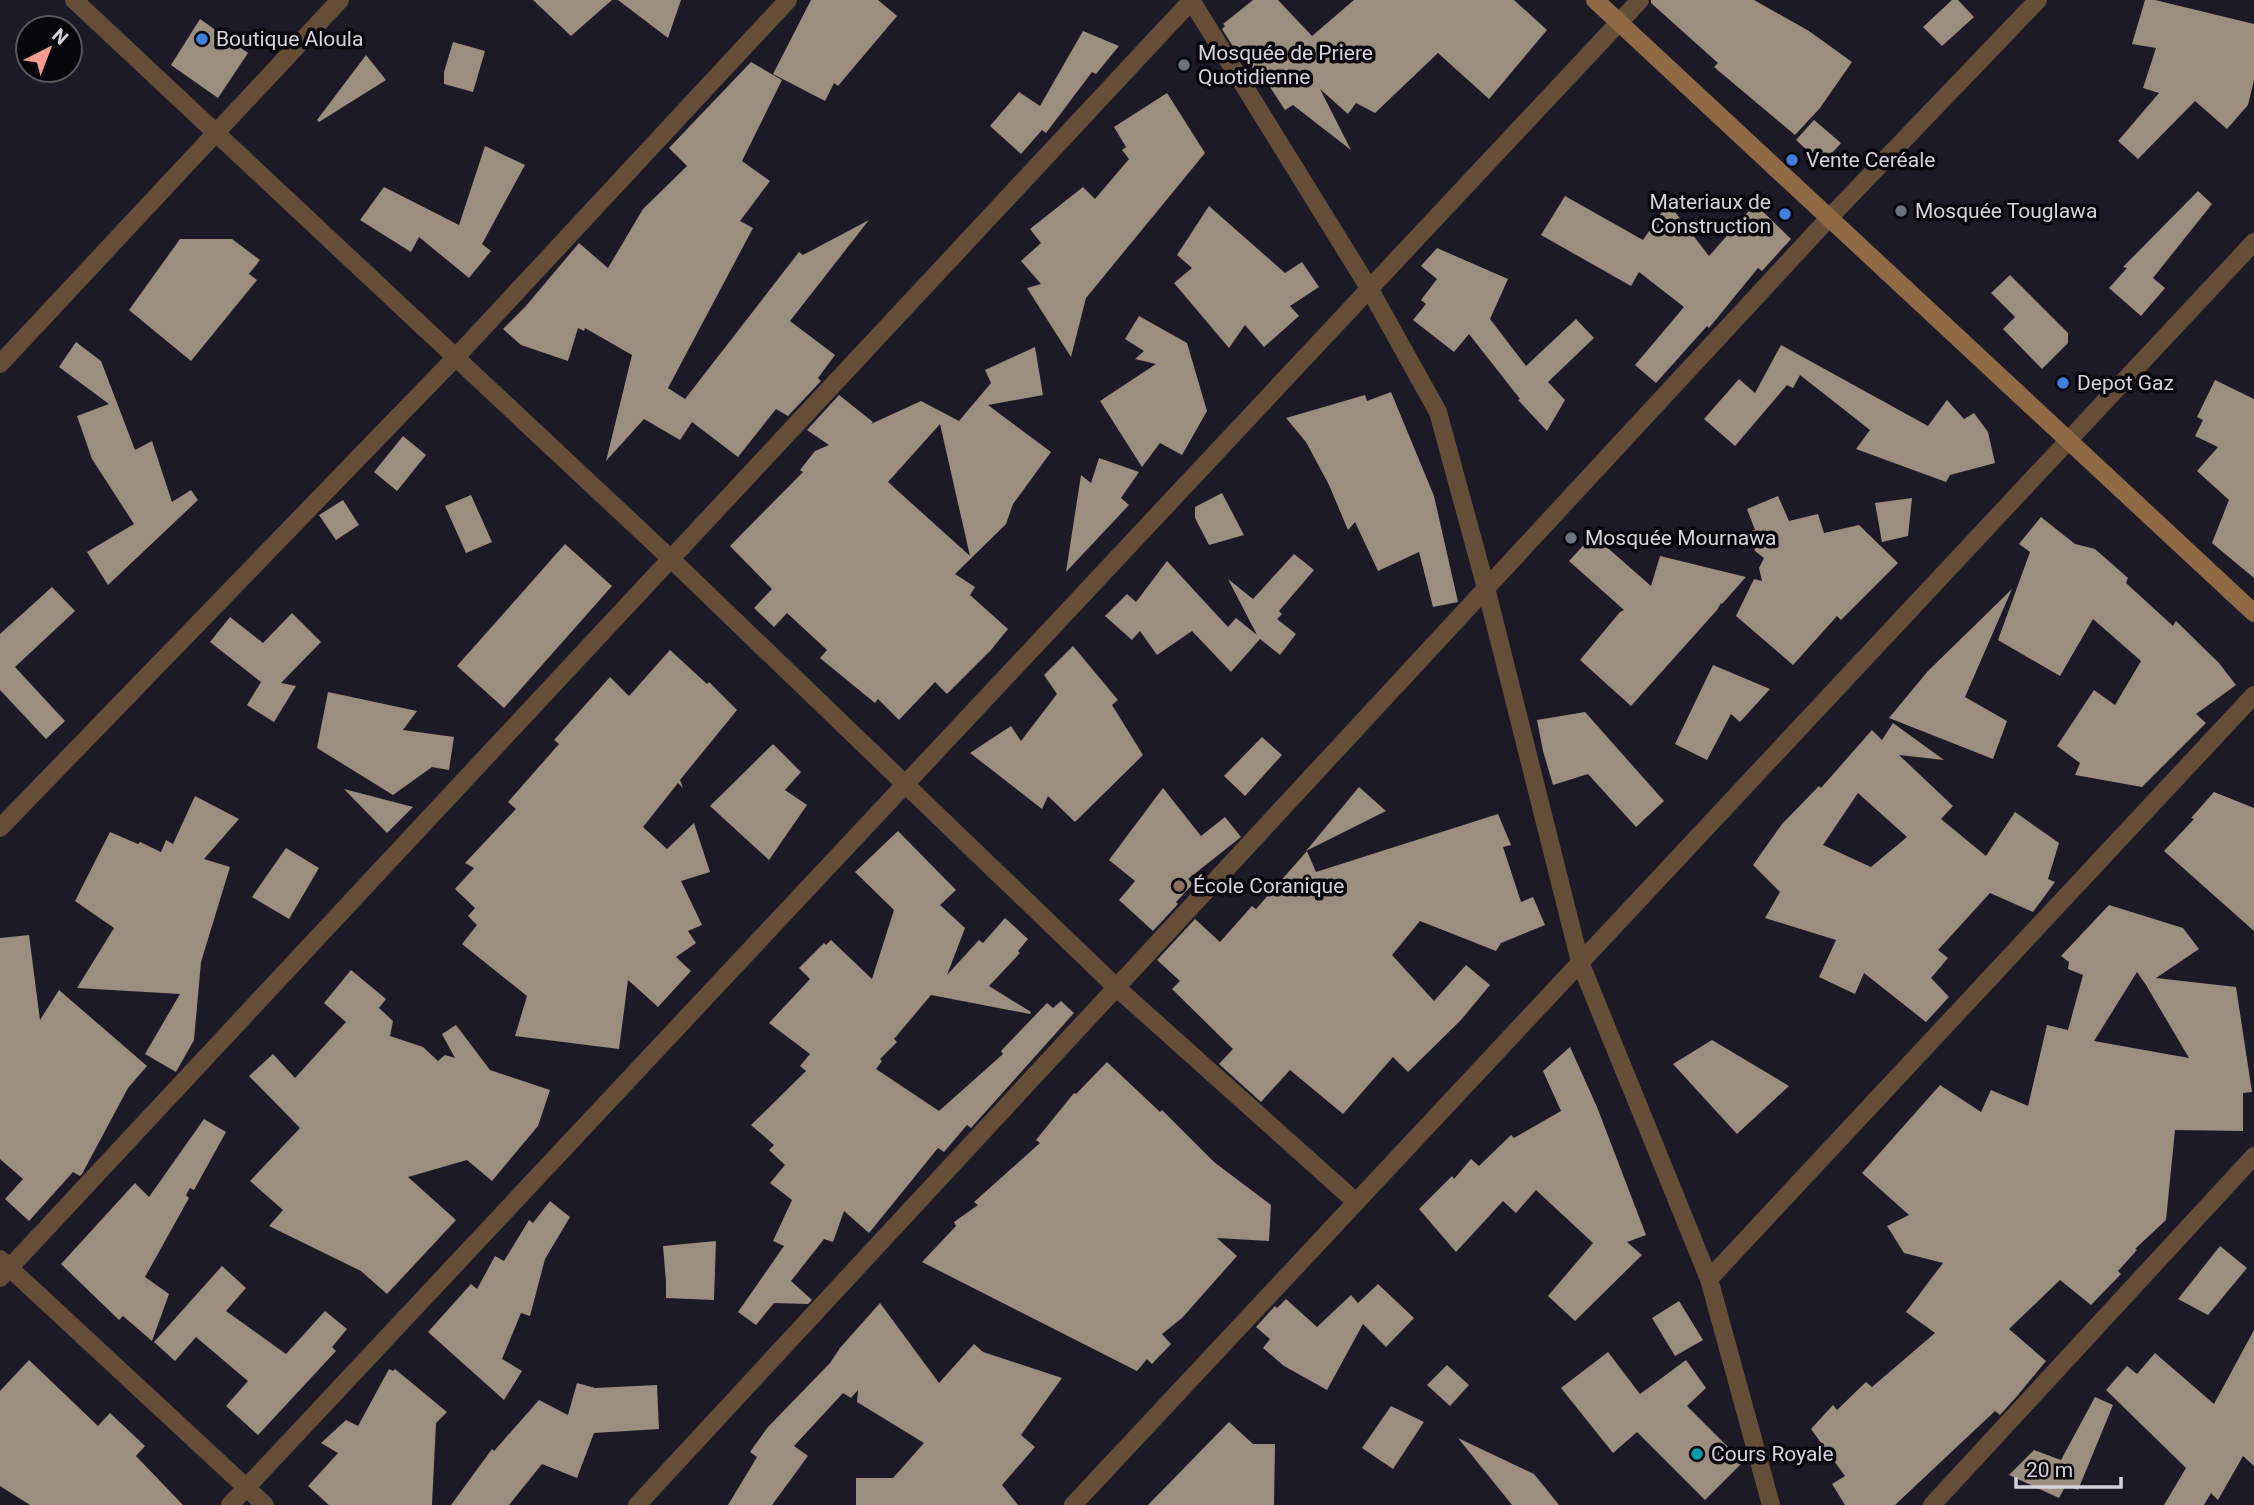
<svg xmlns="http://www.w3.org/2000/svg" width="2254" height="1505" viewBox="0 0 2254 1505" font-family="Roboto,sans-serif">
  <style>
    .building { fill: #9b8e7e; fill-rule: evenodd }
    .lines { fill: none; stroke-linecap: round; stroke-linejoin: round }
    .street { stroke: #654e37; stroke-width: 18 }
    .secondary { stroke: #8f6a45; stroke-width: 18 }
    .shop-dot { fill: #3f7fe0; stroke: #07060b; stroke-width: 2.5 }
    .worship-dot { fill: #6b7280; stroke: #07060b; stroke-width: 2.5 }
    .education-dot { fill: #8d6e63; stroke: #07060b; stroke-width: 2.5 }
    .culture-dot { fill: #0f9aa8; stroke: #07060b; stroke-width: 2.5 }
    .labels { text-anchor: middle; stroke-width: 7; stroke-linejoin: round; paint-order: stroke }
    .poi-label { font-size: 21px; fill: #d5d2dc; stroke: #07060b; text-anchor: start }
  </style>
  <rect width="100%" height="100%" fill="#1d1a28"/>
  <g class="building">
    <path d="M533 0H612L571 36Z"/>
    <path d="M618 0H681L668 38Z"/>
    <path d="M811 0H878L897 16 838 86 834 83 825 101 773 74Z"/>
    <path d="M1253 0H1278L1312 36 1354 0H1514L1547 30 1489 99 1438 53 1375 113 1356 103 1348 114 1320 89 1351 150 1293 105 1285 110 1266 81 1237 53 1222 29 1225 26 1223 24Z"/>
    <path d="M1651 0H1754L1809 31 1852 62 1820 108 1795 135 1714 67 1718 63 1651 3Z"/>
    <path d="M1952 0H1958L1974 17 1942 46 1923 27Z"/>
    <path d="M2145 0H2155L2254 24V80L2248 105 2227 129 2195 101 2138 159 2118 141 2159 93 2143 88 2156 48 2132 44Z"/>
    <path d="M200 19 248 53 218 98 171 65Z"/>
    <path d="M1083 31 1119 46 1096 74 1092 72 1046 133 1042 130 1021 154 990 126 1019 92 1040 106Z"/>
    <path d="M453 42 485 51 473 92 444 84V72Z"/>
    <path d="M366 55 386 80 319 122 317 120Z"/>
    <path d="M751 62 782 80 742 161 770 181 740 221 753 228 668 388 685 399 799 252 803 255 869 220 790 321 835 355 818 378 821 381 788 416 776 409 738 457 692 422 680 440 644 419 606 461 632 355 585 328 584 331 578 328 568 361 521 345 503 329 525 307 579 243 608 268 643 209 687 166 669 148Z"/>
    <path d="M1167 93 1205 153 1086 298 1071 357 1027 288 1041 284 1021 261 1041 243 1030 229 1083 187 1095 199 1129 159 1122 150 1126 147 1114 127Z"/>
    <path d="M1814 120 1841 143 1822 164 1796 140Z"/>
    <path d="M485 146 525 165 482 244 491 251 469 278 419 237 411 252 360 220 384 187 459 225Z"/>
    <path d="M2198 191 2212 204 2153 278 2165 288 2141 316 2109 288 2127 268 2123 267Z"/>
    <path d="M1565 196 1643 240 1668 203 1709 256 1755 204 1791 239 1762 271 1758 268 1709 328 1707 326 1656 383 1635 365 1684 307 1639 272 1631 286 1541 235Z"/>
    <path d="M1209 206 1285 273 1302 262 1319 287 1290 306 1299 316 1264 347 1245 325 1229 348 1174 283 1192 268 1177 255Z"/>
    <path d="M180 239H232L260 260 249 274 257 280 191 361 129 310Z"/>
    <path d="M1437 248 1508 279 1490 319 1526 366 1576 319 1594 338 1548 382 1565 400 1547 431 1518 400 1520 399 1469 334 1454 352 1413 320 1426 304 1421 300 1437 279 1421 266Z"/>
    <path d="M2010 275 2068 333V343L2042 369 2003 329 2015 317 1991 293Z"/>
    <path d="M1139 316 1187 343 1207 411 1182 455 1160 443 1142 467 1100 401 1156 364 1135 359 1144 351 1125 339Z"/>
    <path d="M76 342 101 361 135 450 152 441 172 502 191 490 198 500 108 585 87 552 134 524 92 459 77 416 109 404 59 367Z"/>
    <path d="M1781 345 1928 426 1947 400 1964 419 1974 413 1988 432 1995 463 1950 475 1946 482 1856 449 1870 430 1800 375 1793 388 1787 385 1735 446 1704 419 1739 379 1755 393Z"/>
    <path d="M1035 347 1043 395 988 405 1051 452 1013 504 1006 524 955 574 975 587 970 595 1008 629 991 650 947 694 935 682 899 720 878 699 875 703 820 658 827 650 787 613 774 627 754 608 772 589 730 546 803 472 800 470 815 451 829 445 807 430 839 395 873 422 871 424 921 401 959 421 991 383 985 370ZM940 424 970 556 888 482Z"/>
    <path d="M2215 380 2254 399V578L2212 543 2229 500 2197 471 2218 447 2195 436 2203 420 2197 417Z"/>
    <path d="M1391 392 1434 496 1458 602 1433 607 1419 552 1378 571 1355 522 1348 530 1329 485 1306 442 1286 418 1365 395 1367 401Z"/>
    <path d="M403 436 426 455 397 491 374 472Z"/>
    <path d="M1099 458 1139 472 1121 498 1129 505 1066 572 1081 475 1091 483Z"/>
    <path d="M1222 493 1244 535 1209 545 1195 518V507Z"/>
    <path d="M471 495 492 542 466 553 445 506Z"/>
    <path d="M1778 496 1789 521 1818 514 1824 533 1859 525 1898 563 1841 620 1837 616 1793 665 1736 616 1754 579 1762 581 1759 568 1764 558 1755 551 1750 531 1755 530 1747 509Z"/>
    <path d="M1912 498 1908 536 1882 542 1875 503Z"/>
    <path d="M343 500 359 525 336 540 319 515Z"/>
    <path d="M2041 517 2075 544 2095 549 2128 578 2126 583 2173 626 2176 621 2219 663 2236 685 2196 714 2206 723 2142 787 2075 775 2080 763 2057 746 2094 690 2115 705 2141 661 2093 619 2060 676 1998 640 2030 552 2019 544Z"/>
    <path d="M1593 535 1651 586 1660 556 1746 577 1722 604 1721 603 1717 610 1631 706 1580 660 1620 612 1624 610 1569 561Z"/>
    <path d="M565 544 612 586 504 708 457 666Z"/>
    <path d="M1294 554 1314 570 1279 611 1282 614 1277 619 1296 634 1280 655 1260 639 1231 672 1192 631 1157 655 1140 631 1132 640 1105 616 1127 594 1136 602 1167 561 1228 627 1236 618 1257 635 1228 579 1253 599Z"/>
    <path d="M52 587 75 611 15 667 65 721 46 739 0 690V634Z"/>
    <path d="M2012 589 1965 697 2007 721 1993 759 1889 718 1928 671Z"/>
    <path d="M292 613 321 642 281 683 296 686 274 722 247 705 261 682 210 642 230 617 263 643Z"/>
    <path d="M1073 646 1118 700 1112 705 1143 755 1075 822 1048 796 1042 809 970 753 1011 726 1021 741 1057 694 1044 675Z"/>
    <path d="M670 650 707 684 709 682 737 710 680 780 683 788 678 783 643 827 667 849 694 823 710 872 681 881 702 925 688 931 696 943 676 957 691 971 658 1007 628 980 619 1049 515 1036 527 996 462 944 477 925 468 916 475 908 455 889 474 868 465 863 516 809 508 802 559 744 554 740 610 677 629 696Z"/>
    <path d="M1713 665 1770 689 1740 722 1731 714 1707 760 1675 744Z"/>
    <path d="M328 692 417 711 403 730 454 737 449 770 432 767 393 795 317 748Z"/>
    <path d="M1585 712 1664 801 1636 827 1588 774 1553 785 1543 751 1537 720Z"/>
    <path d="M1893 723 1944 760 1899 755 1953 806 1941 819 1986 856 2015 812 2059 843 2048 879 2055 882 2033 912 1990 893 1938 950 1948 958 1931 978 1949 997 1926 1022 1864 973 1855 994 1819 977 1836 940 1765 918 1780 892 1753 865 1782 824 1819 786 1821 788 1872 730 1882 740ZM1858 793 1907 837 1871 867 1823 845Z"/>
    <path d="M1262 737 1282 755 1245 796 1224 776Z"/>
    <path d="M773 744 801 772 785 790 807 805 769 860 710 806Z"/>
    <path d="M1359 787 1386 811 1306 851Z"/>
    <path d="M1163 788 1201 836 1225 817 1241 837 1188 879 1193 884 1176 902 1178 904 1151 933 1153 931 1119 900 1135 881 1109 860Z"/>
    <path d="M344 789 413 807 387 833Z"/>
    <path d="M2214 792 2254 808V931L2164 851 2194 819 2191 818Z"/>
    <path d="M195 796 239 819 204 859 230 867 201 962 194 1040 176 1072 145 1054 180 994 77 988 114 928 75 901 110 832 138 844 140 842 161 852 166 840 173 844Z"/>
    <path d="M1498 814 1511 845 1503 847 1521 902 1533 897 1545 925 1501 943 1496 951 1420 921 1392 955 1434 1001 1466 965 1490 985 1461 1020 1408 1072 1393 1057 1343 1114 1290 1070 1261 1102 1219 1064 1233 1049 1172 989 1180 981 1157 960 1195 919 1220 942 1252 906 1256 909 1307 851 1316 872Z"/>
    <path d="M898 831 956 890 940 905 965 928 947 975 979 940 983 943 1005 918 1028 939 1018 951 1020 953 989 986 1031 1012 1030 1014 931 995 894 1039 897 1042 880 1059 882 1061 876 1069 939 1111 1003 1054 1001 1051 1047 1003 1053 1008 1061 1001 1074 1013 971 1128 967 1125 944 1152 938 1148 869 1233 844 1211 833 1242 824 1239 791 1281 812 1300 808 1304 774 1303 756 1325 738 1312 784 1246 773 1241 792 1200 770 1183 785 1165 769 1150 774 1145 751 1125 806 1071 800 1066 810 1054 769 1023 810 979 799 968 824 943 826 945 831 940 872 979 894 910 855 872Z"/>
    <path d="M286 848 319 868 289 919 252 897Z"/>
    <path d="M2109 905 2183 928 2199 949 2156 978 2236 987 2252 1092 2243 1093V1131L2175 1130 2166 1220 2135 1249 2137 1250 2118 1271 2121 1274 2091 1305 2060 1280 2009 1329 2046 1361 2018 1395 2000 1415 1995 1411 1895 1505H1845L1832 1484 1845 1476 1811 1429 1833 1405 1837 1410 1866 1382 1872 1387 1935 1333 1906 1312 1943 1263 1904 1253 1887 1226 1909 1215 1862 1173 1940 1085 1981 1112 1991 1090 2028 1106 2047 1025 2068 1030 2083 975 2068 969 2069 962 2061 956ZM2137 972 2146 985 2189 1058 2094 1041Z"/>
    <path d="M29 935 40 1020 59 990 147 1066 128 1088 82 1174 80 1176 73 1172 29 1221 5 1199 23 1179 0 1159V938Z"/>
    <path d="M351 970 386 999 379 1008 393 1021 390 1036 423 1047 438 1061 445 1055 455 1058 442 1034 456 1025 490 1070 550 1090 538 1126 492 1181 467 1160 408 1177 456 1220 387 1294 361 1271 269 1226 283 1210 250 1181 300 1128 249 1076 273 1054 295 1078 346 1022 324 1003Z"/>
    <path d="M1712 1040 1789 1086 1737 1134 1673 1064Z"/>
    <path d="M1570 1047 1597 1107 1646 1235 1627 1242 1642 1255 1575 1321 1548 1296 1593 1243 1536 1190 1516 1213 1503 1201 1456 1252 1419 1209 1452 1176 1454 1179 1471 1159 1479 1166 1511 1135 1514 1138 1561 1111 1543 1071Z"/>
    <path d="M1107 1062 1160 1112 1162 1110 1214 1162 1271 1205 1269 1241 1217 1238 1237 1256 1182 1318 1162 1334 1171 1344 1152 1364 1147 1359 1137 1371 922 1262 956 1226 954 1222 978 1205 974 1202 1040 1143 1036 1140 1074 1093 1076 1094Z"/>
    <path d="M204 1119 226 1132 194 1190 190 1188 186 1195 189 1198 145 1277 169 1294 152 1341 123 1316 119 1320 61 1264 135 1183 149 1197Z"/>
    <path d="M550 1201 570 1217 545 1259 530 1316 521 1313 502 1359 522 1371 504 1400 428 1332 471 1284 477 1289 495 1256 504 1261 529 1220 533 1223Z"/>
    <path d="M716 1241 714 1300 666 1298V1282L663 1246Z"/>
    <path d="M2220 1246 2247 1268 2208 1315 2178 1299Z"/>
    <path d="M222 1266 246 1288 226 1311 286 1354 325 1311 347 1329 332 1347 336 1351 258 1435 226 1406 248 1381 196 1337 175 1361 154 1342Z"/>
    <path d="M1378 1284 1414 1318 1386 1347 1363 1324 1327 1390 1284 1366 1263 1348 1270 1339 1256 1327 1275 1306 1277 1308 1286 1299 1317 1327 1351 1295 1358 1303Z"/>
    <path d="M1679 1301 1703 1340 1675 1356 1652 1318Z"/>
    <path d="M880 1303 939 1383 974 1344 983 1352 1062 1378 1021 1435 1035 1447 1002 1485 1018 1505H856V1478H893L924 1443 857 1402 858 1390 851 1398 843 1393 794 1446 808 1456 772 1505H728L757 1457 750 1452 768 1427 830 1363 840 1348Z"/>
    <path d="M2254 1330V1466L2243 1456 2218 1500 2211 1493 2204 1505H2164L2186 1468 2106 1390 2127 1366 2137 1374 2155 1353 2214 1404Z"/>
    <path d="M1608 1352 1640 1394 1686 1360 1706 1388 1687 1406 1743 1462 1705 1500 1637 1432 1613 1453 1561 1388Z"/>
    <path d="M29 1360 98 1426 110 1413 145 1446 136 1456 183 1505H30L0 1486V1391Z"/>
    <path d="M1447 1365 1469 1385 1450 1406 1427 1385Z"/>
    <path d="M389 1369 393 1371 395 1369 447 1412 436 1423 432 1505H329L308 1486 338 1453 321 1443 346 1420 358 1426Z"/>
    <path d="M577 1383 595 1388 657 1385 659 1429 594 1433 577 1478 542 1464 509 1505H451L492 1449 494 1451 539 1400 568 1415Z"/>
    <path d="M2095 1397 2113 1405 2078 1490 2066 1485 2059 1498 2009 1475 2034 1450 2061 1460Z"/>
    <path d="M1391 1406 1424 1422 1393 1469 1362 1448Z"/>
    <path d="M1229 1422 1253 1444H1275L1274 1505H1148Z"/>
    <path d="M1458 1438 1534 1474 1559 1505H1512Z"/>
  </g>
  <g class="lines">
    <g class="street">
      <path d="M74 0 671 559 1116 987 1356 1202"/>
      <path d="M1191 0 1369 288 1438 412 1486 588 1580 962 1709 1279 1771 1505"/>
      <path d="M0 364 340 0"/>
      <path d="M0 828 456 357 788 0"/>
      <path d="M0 1259 265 1505"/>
      <path d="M0 1278 1192 0"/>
      <path d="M1709 1279 2254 695"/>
      <path d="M230 1505 1640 0"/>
      <path d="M637 1505 1829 218 2038 0"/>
      <path d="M1073 1505 2254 242"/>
      <path d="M1932 1505 2254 1156"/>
    </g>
    <path class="secondary" d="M1595 0 2254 613"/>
  </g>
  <g class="shop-dot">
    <circle cx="202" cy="39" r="7"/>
    <circle cx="1792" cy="160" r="7"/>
    <circle cx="1785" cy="214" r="7"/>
    <circle cx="2063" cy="383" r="7"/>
  </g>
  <g class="worship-dot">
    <circle cx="1184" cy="65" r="7"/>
    <circle cx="1901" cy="211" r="7"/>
    <circle cx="1571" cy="538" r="7"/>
  </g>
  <circle class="education-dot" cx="1179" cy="886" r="7"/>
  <circle class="culture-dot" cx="1697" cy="1454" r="7"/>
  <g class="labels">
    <g class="poi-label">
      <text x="216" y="46">Boutique Aloula</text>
      <text x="1198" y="60">Mosquée de Priere<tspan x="1198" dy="24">Quotidienne</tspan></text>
      <text x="1806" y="167">Vente Ceréale</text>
      <text x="1771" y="209" text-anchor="end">Materiaux de<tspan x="1771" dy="24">Construction</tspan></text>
      <text x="1915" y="218">Mosquée Touglawa</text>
      <text x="2077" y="390">Depot Gaz</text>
      <text x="1585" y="545">Mosquée Mournawa</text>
      <text x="1193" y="893">École Coranique</text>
      <text x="1711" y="1461">Cours Royale</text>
    </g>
  </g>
  <g transform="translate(49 49) rotate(42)"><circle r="33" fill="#07060b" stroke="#59585f" stroke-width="2"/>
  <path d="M0-5L12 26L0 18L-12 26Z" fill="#f59c92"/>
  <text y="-10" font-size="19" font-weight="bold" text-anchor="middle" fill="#d5d2dc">N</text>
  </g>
  <path d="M2016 1477v10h105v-10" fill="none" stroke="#d5d2dc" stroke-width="3.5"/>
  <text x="2026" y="1477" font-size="21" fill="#d5d2dc" stroke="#07060b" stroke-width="5" paint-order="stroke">20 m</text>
</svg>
